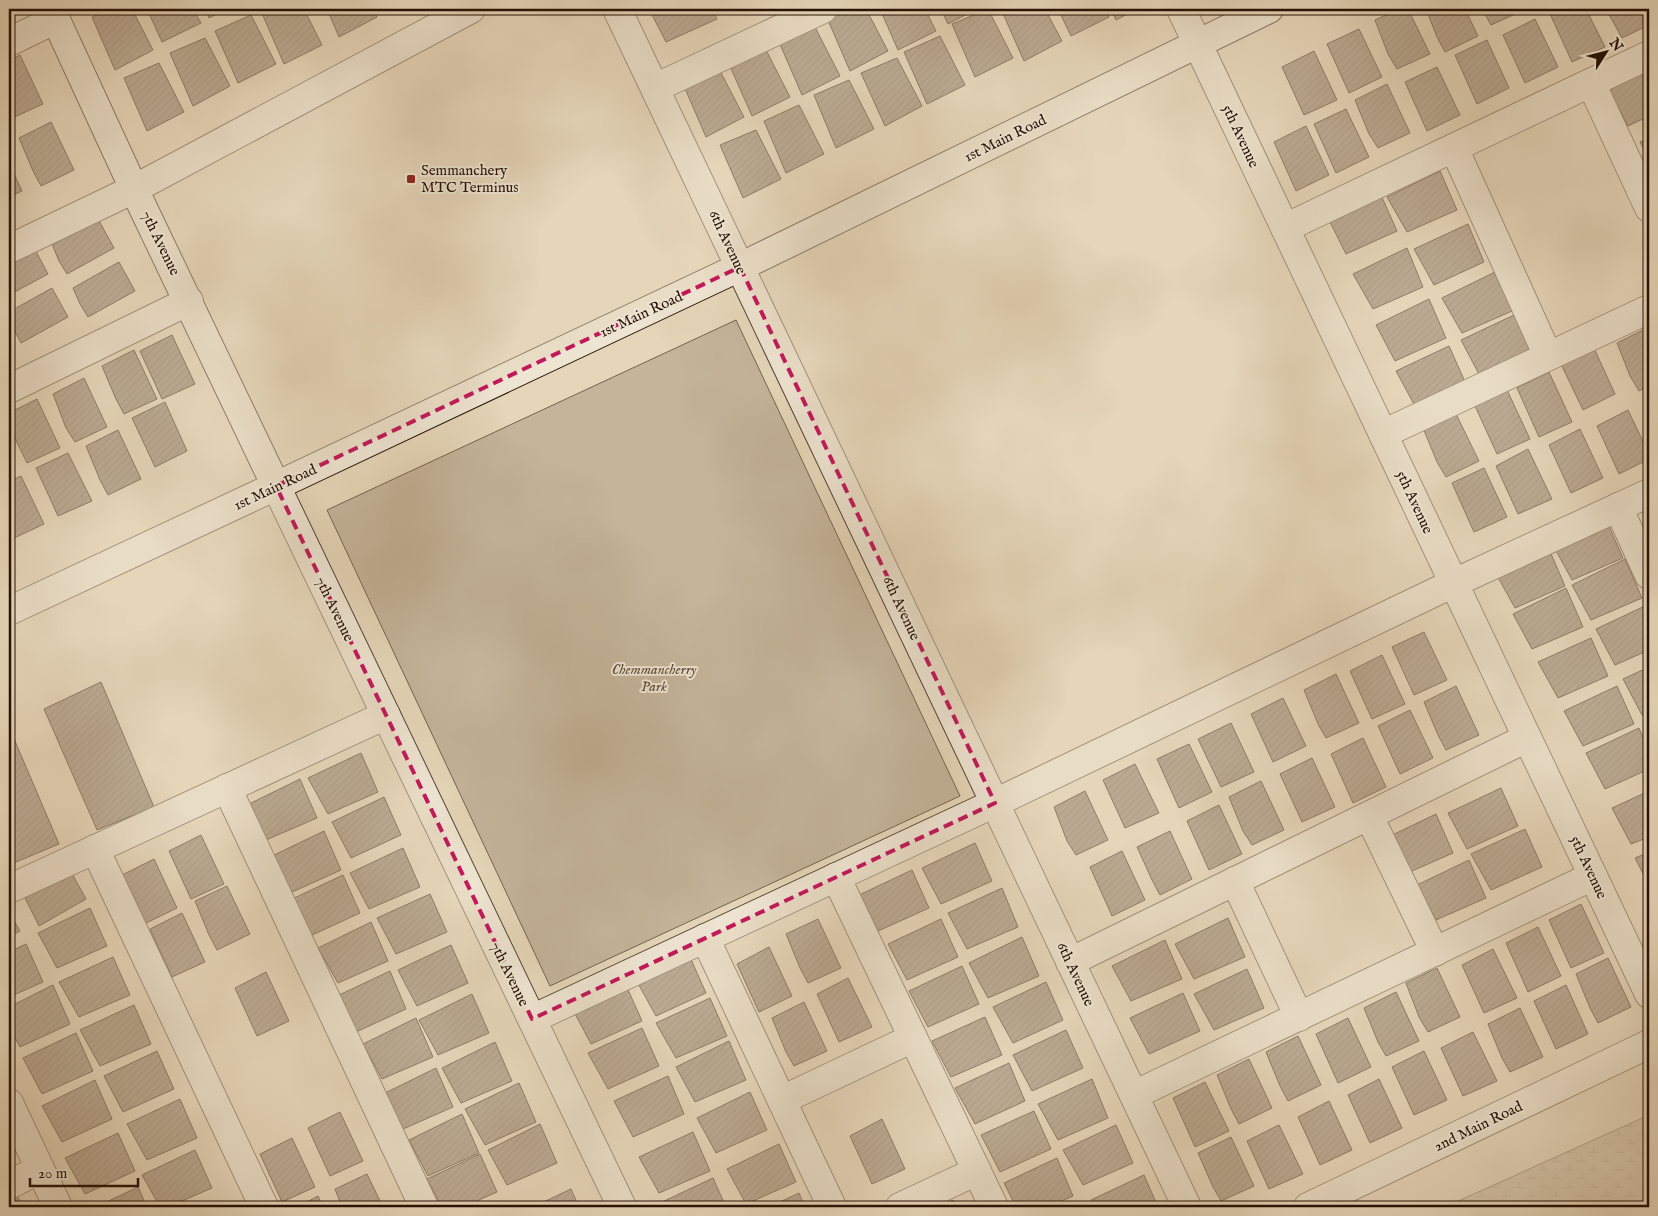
<svg xmlns="http://www.w3.org/2000/svg" width="1658" height="1216" viewBox="0 0 1658 1216" font-family="'IM FELL English',serif">
  <style>
    .wetland { fill: url(#wetland-marsh); stroke: #74624f }
    .park { fill: #c4b49a; stroke: #74624f }
    .building { fill: url(#building-hatch); stroke: #241004 }
    .lines { fill: none; stroke-linecap: round; stroke-linejoin: round }
    .street-casing { stroke: #544231; stroke-width: 30 }
    .secondary-casing { stroke: #241004; stroke-width: 30 }
    .street { stroke: #eee4d2; stroke-width: 28 }
    .secondary { stroke: #eee4d2; stroke-width: 28 }
    .marked { fill: none; stroke: #c2185b; stroke-width: 4; stroke-dasharray: 10 6; stroke-linejoin: round }
    .poi-dot { fill: #8f2418; stroke: #eee4d2; stroke-width: 2 }
    .labels { text-anchor: middle; stroke-width: 4; stroke-linejoin: round; paint-order: stroke }
    .street-label { font-size: 15px; fill: #241004; stroke: #eee4d2 }
    .poi-label { font-size: 15px; fill: #241004; stroke: #eee4d2; text-anchor: start }
    .park-label { font-size: 15px; font-style: italic; fill: #5c4938; stroke: #eee4d2 }
  </style>
  <defs>
    <pattern id="wetland-marsh" width="20" height="14" patternUnits="userSpaceOnUse" patternTransform="scale(1.25)"><rect width="20" height="14" fill="#c4b49a"/><path d="M1 5h8M5 5V1M11 12h8M15 12V8" fill="none" stroke="#a89a83"/></pattern>
    <pattern id="building-hatch" width="6" height="6" patternUnits="userSpaceOnUse" patternTransform="scale(1.25)"><rect width="6" height="6" fill="#887762"/><path d="M-1 1l2-2M0 6l6-6M5 7l2-2" fill="none" stroke="#6f604f"/></pattern>
  </defs>
  <rect width="100%" height="100%" fill="#e5d6b9"/>
  <filter id="stains"><feTurbulence type="fractalNoise" baseFrequency=".004" numOctaves="4"/><feColorMatrix values="0 0 0 0 .2 0 0 0 0 .09 0 0 0 0 .02 0 0 0 .5 -.17"/></filter>
  <radialGradient id="worn" r=".72"><stop offset=".6" stop-color="#630" stop-opacity="0"/><stop offset="1" stop-color="#630" stop-opacity=".3"/></radialGradient>
  <path class="wetland" d="M1649 1115V1207H1445Z"/>
  <path class="park" d="M736 320 960 796 550 986 327 510Z"/>
  <g class="building">
    <path d="M112 9H132L153 50 115 70 92 17Z"/>
    <path d="M147 9H193L201 23 162 42Z"/>
    <path d="M205 9H227L209 18Z"/>
    <path d="M267 9H304L322 45 284 64 261 11Z"/>
    <path d="M327 9H373L377 17 339 37Z"/>
    <path d="M649 9H712L717 19 666 42Z"/>
    <path d="M848 9H866L888 51 850 71 827 18Z"/>
    <path d="M880 9H925L936 31 898 50Z"/>
    <path d="M941 9H977L948 24Z"/>
    <path d="M988 9 1013 58 975 77 952 24Z"/>
    <path d="M1001 9H1045L1062 41 1024 61Z"/>
    <path d="M1058 9H1105L1109 17 1071 36Z"/>
    <path d="M1111 9H1137L1116 20Z"/>
    <path d="M1399 9H1408L1430 54 1397 69 1388 54 1375 20Z"/>
    <path d="M1426 9H1465L1478 36 1445 52 1437 37Z"/>
    <path d="M1482 9H1523L1524 10 1491 25Z"/>
    <path d="M1560 9H1586L1605 47 1572 62 1550 14Z"/>
    <path d="M1606 9H1647L1649 13V25L1622 38Z"/>
    <path d="M251 15 276 64 238 83 215 31Z"/>
    <path d="M1535 19 1558 67 1525 83 1503 35Z"/>
    <path d="M815 27 840 76 802 95 779 42Z"/>
    <path d="M1359 29 1382 77 1349 93 1327 44Z"/>
    <path d="M940 36 965 85 927 104 904 52Z"/>
    <path d="M205 38 230 86 193 106 170 53Z"/>
    <path d="M1487 40 1509 88 1477 104 1455 55Z"/>
    <path d="M765 48 790 97 752 116 729 64Z"/>
    <path d="M1314 51 1337 100 1304 115 1282 67Z"/>
    <path d="M20 55 43 104 10 119 9 117V61Z"/>
    <path d="M897 58 922 106 885 126 861 73Z"/>
    <path d="M159 63 184 112 147 131 124 78Z"/>
    <path d="M1437 67 1460 115 1427 131 1405 82Z"/>
    <path d="M719 69 744 117 706 137 683 84Z"/>
    <path d="M1649 70V116L1628 126 1609 90Z"/>
    <path d="M849 80 874 129 836 148 814 95Z"/>
    <path d="M1387 84 1410 133 1378 148 1369 134 1355 100Z"/>
    <path d="M799 105 824 154 786 173 764 121Z"/>
    <path d="M1346 109 1369 157 1336 173 1314 124Z"/>
    <path d="M51 122 74 170 41 186 33 171 19 138Z"/>
    <path d="M1306 126 1329 175 1296 191 1274 142Z"/>
    <path d="M756 130 781 179 743 198 720 145Z"/>
    <path d="M1649 138V159L1640 142Z"/>
    <path d="M9 163 22 191 9 197Z"/>
    <path d="M1440 171 1457 210 1407 232 1387 197Z"/>
    <path d="M1380 193 1397 231 1346 254 1328 218Z"/>
    <path d="M98 219 114 248 67 274 59 261 52 244Z"/>
    <path d="M1468 224 1484 262 1434 285 1414 249Z"/>
    <path d="M32 244 48 274 9 295V257Z"/>
    <path d="M1407 248 1423 287 1373 309 1353 274Z"/>
    <path d="M119 262 135 291 88 317 80 304 73 288Z"/>
    <path d="M1495 272 1512 311 1462 333 1442 298Z"/>
    <path d="M52 288 68 317 21 343 9 320V312Z"/>
    <path d="M1429 299 1446 338 1395 361 1376 325Z"/>
    <path d="M1514 315 1531 353 1480 376 1461 340Z"/>
    <path d="M1649 327V386L1639 391 1630 376 1617 343Z"/>
    <path d="M172 335 195 384 162 399 140 351Z"/>
    <path d="M1449 346 1466 384 1415 406 1396 371Z"/>
    <path d="M1593 346 1615 394 1583 410 1560 362Z"/>
    <path d="M134 350 157 399 124 414 116 399 102 366Z"/>
    <path d="M1549 372 1572 422 1539 437 1517 388Z"/>
    <path d="M84 378 107 427 75 442 66 428 53 394Z"/>
    <path d="M1507 390 1530 439 1497 454 1475 406Z"/>
    <path d="M37 399 60 448 27 463 9 426V413Z"/>
    <path d="M165 402 187 451 155 467 132 418Z"/>
    <path d="M1628 410 1649 454V459L1619 474 1597 426Z"/>
    <path d="M1455 412 1479 461 1446 477 1437 462 1423 428Z"/>
    <path d="M1580 429 1603 478 1571 493 1549 445Z"/>
    <path d="M118 430 141 479 108 495 100 480 86 446Z"/>
    <path d="M1528 449 1552 499 1518 514 1496 466Z"/>
    <path d="M68 453 92 501 58 516 36 468Z"/>
    <path d="M1484 468 1507 517 1474 532 1452 483Z"/>
    <path d="M21 476 44 524 10 540 9 537V482Z"/>
    <path d="M1606 520 1623 558 1572 580 1553 545Z"/>
    <path d="M1548 547 1565 586 1515 608 1495 572Z"/>
    <path d="M1625 559 1642 598 1591 620 1572 585Z"/>
    <path d="M1566 588 1583 627 1532 649 1513 614Z"/>
    <path d="M1649 604V650L1615 665 1596 629Z"/>
    <path d="M1424 632 1447 680 1414 695 1392 647Z"/>
    <path d="M1591 638 1608 676 1558 698 1538 662Z"/>
    <path d="M1382 655 1405 704 1372 719 1350 671Z"/>
    <path d="M1649 667V711L1642 715 1623 679Z"/>
    <path d="M1336 674 1359 723 1326 738 1318 724 1304 690Z"/>
    <path d="M101 682 154 807 97 830 44 709Z"/>
    <path d="M1456 686 1479 735 1446 750 1438 735 1424 702Z"/>
    <path d="M1617 686 1634 724 1583 746 1564 711Z"/>
    <path d="M1283 698 1306 746 1273 762 1251 714Z"/>
    <path d="M1410 710 1433 758 1400 774 1378 726Z"/>
    <path d="M1231 723 1254 772 1221 787 1198 739Z"/>
    <path d="M9 727 59 844 9 865Z"/>
    <path d="M1639 728 1649 752V769L1605 789 1586 753Z"/>
    <path d="M1363 738 1386 787 1353 803 1331 754Z"/>
    <path d="M1189 744 1212 792 1179 808 1157 759Z"/>
    <path d="M361 753 378 792 328 814 308 778Z"/>
    <path d="M1312 758 1335 807 1302 822 1280 774Z"/>
    <path d="M1135 764 1159 813 1125 828 1103 780Z"/>
    <path d="M300 779 317 818 266 840 247 805Z"/>
    <path d="M1261 781 1284 830 1252 845 1243 831 1229 797Z"/>
    <path d="M1501 788 1518 826 1467 849 1448 813Z"/>
    <path d="M1085 791 1108 840 1076 855 1067 841 1054 807Z"/>
    <path d="M1649 791V837L1631 844 1612 808Z"/>
    <path d="M384 797 401 835 351 858 332 822Z"/>
    <path d="M1219 805 1242 854 1209 870 1187 821Z"/>
    <path d="M1436 814 1453 853 1403 875 1384 839Z"/>
    <path d="M1525 829 1542 867 1491 890 1471 854Z"/>
    <path d="M324 831 341 870 290 893 270 857Z"/>
    <path d="M1170 831 1192 879 1160 895 1152 880 1137 847Z"/>
    <path d="M201 835 224 884 191 899 169 851Z"/>
    <path d="M975 843 992 881 941 904 922 868Z"/>
    <path d="M403 848 420 887 369 909 350 873Z"/>
    <path d="M1122 851 1145 900 1112 916 1090 867Z"/>
    <path d="M1649 852V885L1635 858Z"/>
    <path d="M154 859 177 908 144 924 122 875Z"/>
    <path d="M1469 860 1486 898 1436 920 1417 885Z"/>
    <path d="M70 870 86 899 39 926 24 896Z"/>
    <path d="M912 870 929 908 878 931 859 895Z"/>
    <path d="M343 875 360 913 310 936 290 900Z"/>
    <path d="M227 886 250 934 217 950 209 935 195 901Z"/>
    <path d="M1002 888 1018 927 967 949 948 913Z"/>
    <path d="M430 894 447 932 396 954 377 918Z"/>
    <path d="M1581 904 1604 953 1571 968 1549 920Z"/>
    <path d="M90 908 107 946 57 968 38 933Z"/>
    <path d="M9 912 20 931 9 937Z"/>
    <path d="M182 913 205 962 172 977 150 929Z"/>
    <path d="M1228 918 1245 957 1194 979 1175 944Z"/>
    <path d="M818 919 841 968 808 983 800 968 786 934Z"/>
    <path d="M941 919 958 957 907 980 888 944Z"/>
    <path d="M371 922 388 961 338 983 318 948Z"/>
    <path d="M1538 927 1561 976 1528 992 1506 943Z"/>
    <path d="M1022 937 1039 976 988 998 969 963Z"/>
    <path d="M1165 940 1182 979 1131 1001 1112 966Z"/>
    <path d="M26 944 43 982 9 997V952Z"/>
    <path d="M451 945 468 983 417 1006 398 970Z"/>
    <path d="M769 947 792 996 759 1012 737 964Z"/>
    <path d="M1493 949 1517 998 1484 1013 1462 965Z"/>
    <path d="M689 955 706 993 656 1016 636 980Z"/>
    <path d="M113 957 130 995 79 1017 59 982Z"/>
    <path d="M1608 958 1631 1007 1598 1023 1590 1008 1576 974Z"/>
    <path d="M962 966 979 1004 928 1027 909 991Z"/>
    <path d="M1437 968 1460 1017 1428 1032 1419 1017 1406 983Z"/>
    <path d="M1247 969 1264 1008 1214 1030 1194 994Z"/>
    <path d="M390 971 406 1009 356 1032 337 996Z"/>
    <path d="M266 972 289 1021 257 1036 235 988Z"/>
    <path d="M848 978 872 1027 839 1042 817 994Z"/>
    <path d="M1046 982 1063 1020 1013 1043 993 1007Z"/>
    <path d="M625 983 642 1021 591 1044 572 1008Z"/>
    <path d="M53 985 70 1024 20 1047 9 1027V1007Z"/>
    <path d="M1566 985 1588 1034 1556 1049 1534 1001Z"/>
    <path d="M1396 992 1419 1041 1386 1056 1378 1042 1364 1008Z"/>
    <path d="M1183 993 1200 1031 1149 1054 1130 1018Z"/>
    <path d="M472 994 489 1033 438 1055 419 1020Z"/>
    <path d="M710 998 727 1036 676 1058 656 1023Z"/>
    <path d="M804 1002 827 1051 794 1066 786 1052 772 1018Z"/>
    <path d="M134 1005 151 1044 100 1066 80 1030Z"/>
    <path d="M1520 1008 1543 1057 1510 1072 1502 1058 1488 1024Z"/>
    <path d="M985 1017 1002 1055 951 1077 932 1041Z"/>
    <path d="M416 1018 433 1057 382 1079 363 1044Z"/>
    <path d="M1348 1018 1371 1067 1338 1083 1316 1034Z"/>
    <path d="M642 1028 659 1066 608 1089 588 1053Z"/>
    <path d="M1066 1030 1083 1068 1032 1091 1013 1055Z"/>
    <path d="M1473 1032 1497 1081 1463 1096 1441 1048Z"/>
    <path d="M76 1033 93 1071 42 1094 23 1058Z"/>
    <path d="M1298 1036 1321 1085 1288 1101 1280 1086 1266 1052Z"/>
    <path d="M729 1041 746 1080 695 1102 676 1067Z"/>
    <path d="M495 1042 512 1081 461 1103 442 1068Z"/>
    <path d="M157 1051 174 1089 123 1112 104 1076Z"/>
    <path d="M1424 1051 1447 1100 1414 1115 1392 1067Z"/>
    <path d="M1249 1059 1272 1108 1239 1124 1231 1109 1217 1075Z"/>
    <path d="M1009 1063 1025 1101 975 1124 955 1088Z"/>
    <path d="M436 1068 453 1107 403 1129 383 1094Z"/>
    <path d="M668 1076 684 1114 633 1137 614 1101Z"/>
    <path d="M1092 1079 1108 1118 1058 1140 1038 1104Z"/>
    <path d="M1379 1079 1402 1128 1370 1143 1348 1095Z"/>
    <path d="M95 1080 112 1119 62 1142 42 1106Z"/>
    <path d="M1205 1082 1229 1131 1195 1147 1173 1098Z"/>
    <path d="M519 1083 536 1122 485 1145 465 1109Z"/>
    <path d="M750 1092 767 1130 716 1153 697 1118Z"/>
    <path d="M180 1099 197 1138 147 1160 127 1124Z"/>
    <path d="M1329 1101 1352 1150 1320 1165 1298 1117Z"/>
    <path d="M1034 1111 1051 1149 1000 1172 981 1135Z"/>
    <path d="M340 1112 363 1161 330 1176 308 1128Z"/>
    <path d="M462 1114 479 1153 428 1176 409 1140Z"/>
    <path d="M882 1119 905 1169 872 1184 850 1136Z"/>
    <path d="M540 1124 557 1163 507 1185 488 1150Z"/>
    <path d="M1116 1125 1133 1163 1083 1185 1063 1150Z"/>
    <path d="M1279 1125 1303 1174 1269 1189 1247 1141Z"/>
    <path d="M693 1132 710 1171 659 1193 639 1157Z"/>
    <path d="M118 1133 135 1171 85 1194 65 1158Z"/>
    <path d="M1231 1137 1254 1186 1221 1201 1213 1187 1198 1153Z"/>
    <path d="M292 1138 315 1187 282 1202 260 1154Z"/>
    <path d="M779 1144 796 1182 746 1204 727 1169Z"/>
    <path d="M195 1150 212 1188 168 1207H160L142 1175Z"/>
    <path d="M480 1154 497 1192 463 1207H442L427 1179Z"/>
    <path d="M1057 1158 1073 1196 1048 1207H1016L1004 1183Z"/>
    <path d="M367 1174 383 1207H342L335 1189Z"/>
    <path d="M1144 1175 1158 1207H1095L1091 1200Z"/>
    <path d="M713 1178 726 1207H662L660 1203Z"/>
    <path d="M138 1187 147 1207H96Z"/>
    <path d="M571 1189 579 1207H533Z"/>
    <path d="M16 1193 23 1207H9V1197Z"/>
    <path d="M799 1193 805 1207H769Z"/>
    <path d="M318 1196 323 1207H297L303 1204Z"/>
    <path d="M953 1200 956 1207H940Z"/>
  </g>
  <g class="lines">
    <defs>
      <g id="street">
        <path d="M617 9 1187 1207"/>
        <path d="M1181 9 1649 994"/>
        <path d="M9 42 56 19"/>
        <path d="M1591 83 1649 208"/>
        <path d="M655 88 823 9"/>
        <path d="M1454 148 1548 356"/>
        <path d="M1285 228 1649 55"/>
        <path d="M9 249 134 189 471 9"/>
        <path d="M9 389 189 301"/>
        <path d="M1383 434 1649 309"/>
        <path d="M1618 507 1649 575"/>
        <path d="M9 611 276 486 622 1207"/>
        <path d="M227 788 424 1207"/>
        <path d="M1369 816 1435 952"/>
        <path d="M95 849 264 1207"/>
        <path d="M836 877 994 1207"/>
        <path d="M1235 881 1299 1017"/>
        <path d="M9 889 386 715"/>
        <path d="M705 938 832 1207"/>
        <path d="M1070 962 1527 738"/>
        <path d="M532 1019 995 803 1454 583 1649 493"/>
        <path d="M1134 1095 1593 876"/>
        <path d="M782 1100 913 1038"/>
        <path d="M9 1103 58 1207"/>
        <path d="M9 1185 40 1169"/>
        <path d="M900 1207 977 1171"/>
        <path d="M1308 1207 1649 1044"/>
      </g>
      <path id="secondary" d="M51 9 134 189 276 486 740 267 1269 9"/>
    </defs>
    <use href="#street" class="street-casing"/>
    <use href="#secondary" class="secondary-casing"/>
    <use href="#street" class="street"/>
    <use href="#secondary" class="secondary"/>
  </g>
  <path d="M0 0H1658V1216H0ZM740 267 995 803 532 1019 276 486Z" fill="#e5d6b9" fill-opacity=".55" fill-rule="evenodd"/>
  <path class="marked" d="M740 267 995 803 532 1019 276 486Z"/>
  <rect class="poi-dot" x="406" y="174" width="10" height="10" rx="2.5"/>
  <g class="labels">
    <g class="street-label">
      <text transform="translate(1241 136) rotate(65)" y="5">5th Avenue</text>
      <text transform="translate(1005 138) rotate(-26)" y="5">1st Main Road</text>
      <text transform="translate(728 242) rotate(65)" y="5">6th Avenue</text>
      <text transform="translate(161 243) rotate(64)" y="5">7th Avenue</text>
      <text transform="translate(641 314) rotate(-25)" y="5">1st Main Road</text>
      <text transform="translate(275 487) rotate(-25)" y="5">1st Main Road</text>
      <text transform="translate(1415 502) rotate(65)" y="5">5th Avenue</text>
      <text transform="translate(902 608) rotate(65)" y="5">6th Avenue</text>
      <text transform="translate(335 609) rotate(64)" y="5">7th Avenue</text>
      <text transform="translate(1589 867) rotate(65)" y="5">5th Avenue</text>
      <text transform="translate(510 974) rotate(64)" y="5">7th Avenue</text>
      <text transform="translate(1076 974) rotate(65)" y="5">6th Avenue</text>
      <text transform="translate(1478 1126) rotate(-26)" y="5">2nd Main Road</text>
    </g>
    <g class="poi-label">
      <text x="421" y="175">Semmanchery<tspan x="421" dy="17">MTC Terminus</tspan></text>
    </g>
    <g class="park-label">
      <text x="654" y="674">Chemmancherry<tspan x="654" dy="17">Park</tspan></text>
    </g>
  </g>
  <rect width="1658" height="1216" fill="none" stroke="#e5d6b9" stroke-width="30"/>
  <rect x="10" y="10" width="1638" height="1196" fill="none" stroke="#241004" stroke-width="2.5"/>
  <rect x="15" y="15" width="1628" height="1186" fill="none" stroke="#241004"/>
  <g transform="translate(1606 52) rotate(54)" stroke="#eee4d2" stroke-width="4" paint-order="stroke">
  <path d="M0-4L9 19L0 12L-9 19Z" fill="#241004"/>
  <text y="-8" font-size="14" font-weight="bold" text-anchor="middle" fill="#241004">N</text>
  </g>
  <path d="M30 1178v8h108v-8" fill="none" stroke="#241004" stroke-width="2.5"/>
  <text x="38" y="1178" font-size="15" fill="#241004" stroke="#eee4d2" stroke-width="4" paint-order="stroke">20 m</text>
  <rect width="100%" height="100%" filter="url(#stains)"/>
  <rect width="100%" height="100%" fill="url(#worn)"/>
</svg>
